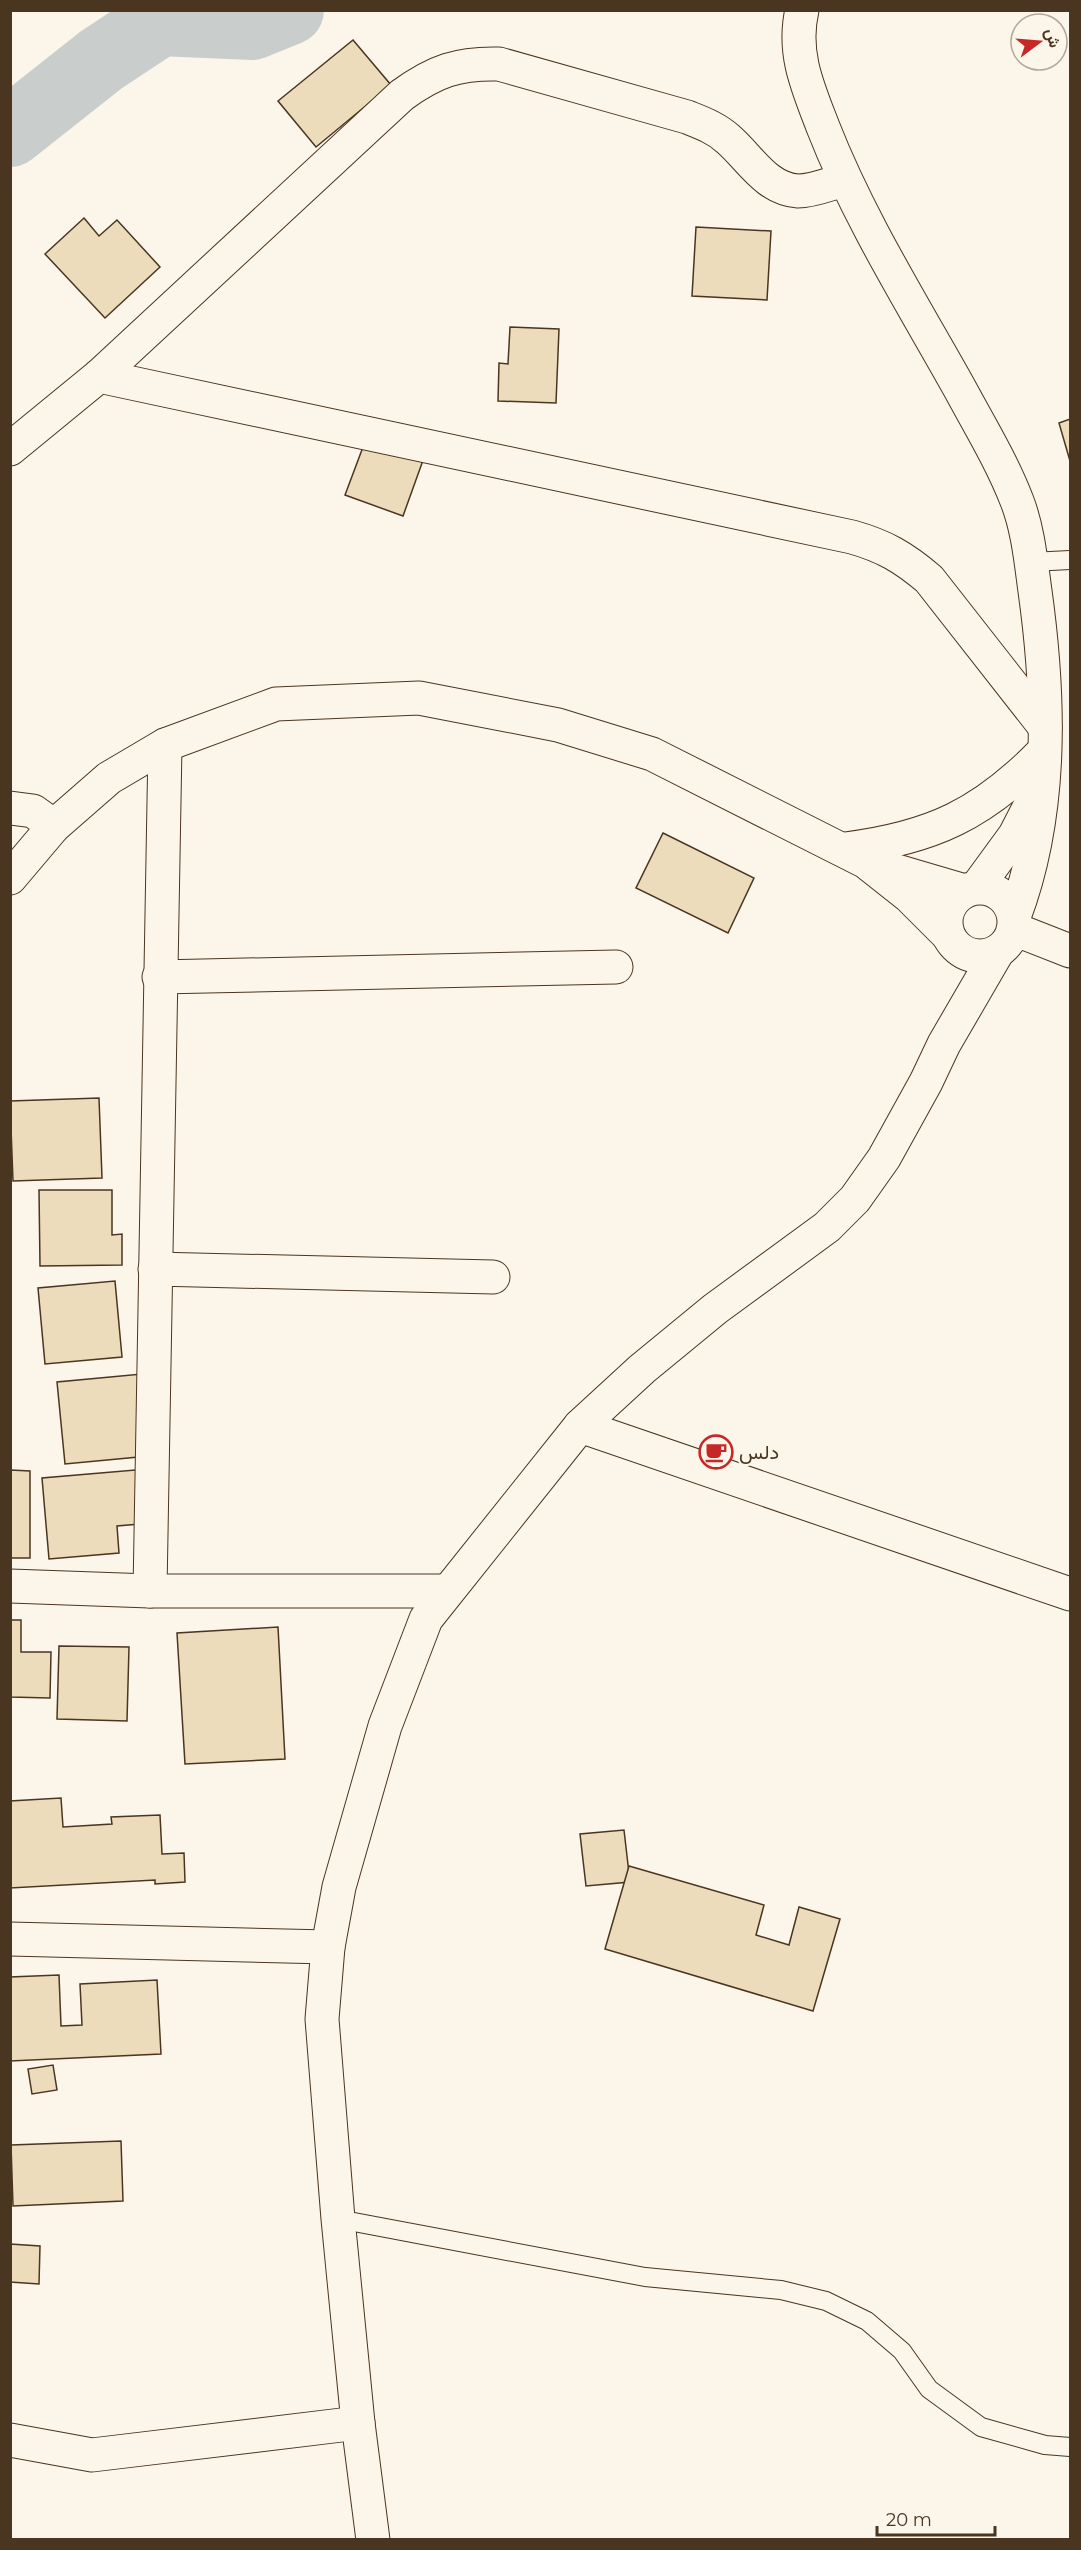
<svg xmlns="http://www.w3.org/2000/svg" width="1081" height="2550" viewBox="0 0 1081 2550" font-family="Montserrat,Vazirmatn,sans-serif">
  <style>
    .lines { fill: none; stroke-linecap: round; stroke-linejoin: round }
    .river { stroke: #c9cecd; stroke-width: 70 }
    .building { fill: #ecdcbc; stroke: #4a3520; stroke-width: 1.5 }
    .lane-casing { stroke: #4a3520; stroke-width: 20 }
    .street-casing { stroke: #4a3520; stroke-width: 35 }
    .secondary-casing { stroke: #4a3520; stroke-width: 35 }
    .primary-casing { stroke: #4a3520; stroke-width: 35 }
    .lane { stroke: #fbf6e9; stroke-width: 18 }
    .street { stroke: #fbf6e9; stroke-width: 33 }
    .secondary { stroke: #fbf6e9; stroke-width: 33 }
    .primary { stroke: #fbf6e9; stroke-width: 33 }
    .labels { text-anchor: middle; stroke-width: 4.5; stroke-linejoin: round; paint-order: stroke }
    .poi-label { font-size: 20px; fill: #4a3520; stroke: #fbf6e9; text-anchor: start }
  </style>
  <rect width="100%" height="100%" fill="#fbf6e9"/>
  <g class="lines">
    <path class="river" d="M10 132 101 60 160 21 252 25 289 10"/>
  </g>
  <g class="building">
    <path d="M353 40 391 85 316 147 278 101Z"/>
    <path d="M84 218 99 236 117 220 160 267 105 318 45 254Z"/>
    <path d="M696 227 771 231 767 300 692 296Z"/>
    <path d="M510 327 559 329 556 403 498 401 499 363 508 364Z"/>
    <path d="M1070 419V461L1059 423Z"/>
    <path d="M369 431 426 452 403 516 345 495Z"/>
    <path d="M663 833 754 878 728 933 636 888Z"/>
    <path d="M99 1098 102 1178 13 1181 10 1101Z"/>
    <path d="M39 1190H112V1235L122 1234V1265L40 1266Z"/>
    <path d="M115 1281 122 1357 45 1364 38 1288Z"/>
    <path d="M142 1374 149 1456 65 1464 57 1382Z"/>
    <path d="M147 1469 152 1523 117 1526 119 1553 49 1559 42 1478Z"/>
    <path d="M10 1470 30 1471V1558H10Z"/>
    <path d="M10 1620H21V1652H51L50 1698 10 1697Z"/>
    <path d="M278 1627 285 1759 185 1764 177 1633Z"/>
    <path d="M59 1646 129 1647 127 1721 57 1719Z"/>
    <path d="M61 1798 63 1827 112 1824 111 1817 160 1815 162 1854 184 1853 185 1882 155 1884V1880L10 1888V1801Z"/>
    <path d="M624 1830 630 1882 586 1886 580 1834Z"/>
    <path d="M629 1866 764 1905 756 1935 789 1945 799 1907 840 1919 813 2011 605 1949Z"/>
    <path d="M59 1975 61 2026 82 2025 80 1984 157 1980 161 2054 10 2061V1977Z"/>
    <path d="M53 2065 57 2090 32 2094 28 2069Z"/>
    <path d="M121 2141 123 2201 13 2206 11 2145Z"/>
    <path d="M10 2244 40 2246 39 2284 10 2282Z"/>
  </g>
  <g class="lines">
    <defs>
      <g id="lane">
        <path d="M1031 562 1070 560"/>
        <path d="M338 2219 645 2277 781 2290 826 2301 867 2321 902 2351 929 2389 981 2427 1045 2445 1070 2447"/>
      </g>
      <g id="street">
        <path d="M99 376 852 537C884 546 903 557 929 579L1045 727"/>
        <path d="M10 449 99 376 402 95C435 71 458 63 499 64L687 117C702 123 716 128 728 139 750 158 766 189 798 191 813 191 829 184 844 180"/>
        <path d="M10 808 33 811 54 826"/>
        <path d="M159 977 616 967"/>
        <path d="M155 1269 493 1277"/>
        <path d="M580 1426 1070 1594"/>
        <path d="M10 1586 150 1591H446"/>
        <path d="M150 1591 165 745"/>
        <path d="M10 1939 328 1947"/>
        <path d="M10 2440 92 2455 358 2423"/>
      </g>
      <g id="secondary">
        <path d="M880 866 965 891"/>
        <path d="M10 878 54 826 109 778 165 745 276 704 419 698 558 725 652 754 866 862 909 896 948 935"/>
        <path d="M1014 929 1070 951"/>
      </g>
      <g id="primary">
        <path d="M802 10C792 53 808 88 823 127 859 219 912 303 960 389 980 426 1002 462 1017 501 1028 529 1031 562 1035 591 1050 699 1053 814 1014 917"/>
        <path d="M845 849C932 838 983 814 1044 751"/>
        <path d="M977 887 1015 835 1034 798"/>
        <circle cx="980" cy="922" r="34"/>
        <path d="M373 2540 358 2423 338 2219 322 2019 328 1947 339 1887 385 1726 426 1619 580 1426 642 1369 715 1309 827 1227 855 1199 884 1158 926 1082 944 1044 998 951"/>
      </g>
    </defs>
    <use href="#lane" class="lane-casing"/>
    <use href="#street" class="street-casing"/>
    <use href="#secondary" class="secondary-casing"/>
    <use href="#primary" class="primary-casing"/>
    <use href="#lane" class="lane"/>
    <use href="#street" class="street"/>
    <use href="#secondary" class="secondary"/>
    <use href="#primary" class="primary"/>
  </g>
  <defs>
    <symbol id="cafe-ring" viewBox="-11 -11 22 22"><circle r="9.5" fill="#fbf6e9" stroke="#c62828" stroke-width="1.5"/><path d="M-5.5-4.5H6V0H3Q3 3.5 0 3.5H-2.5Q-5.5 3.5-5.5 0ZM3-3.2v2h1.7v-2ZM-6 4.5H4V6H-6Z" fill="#c62828"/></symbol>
  </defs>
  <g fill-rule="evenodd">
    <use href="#cafe-ring" x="697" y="1433" width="38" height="38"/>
  </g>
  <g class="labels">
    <g class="poi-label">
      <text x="739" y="1459">دلس</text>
    </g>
  </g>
  <rect width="1081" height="2550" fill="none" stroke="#4a3520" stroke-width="24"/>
  <g transform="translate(1039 42) rotate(74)"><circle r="28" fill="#fbf6e9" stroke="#b4a999" stroke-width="1.5"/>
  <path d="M0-4.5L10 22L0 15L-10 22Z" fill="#c62828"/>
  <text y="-9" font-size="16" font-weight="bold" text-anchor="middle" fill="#4a3520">ش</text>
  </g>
  <path d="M877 2526v9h118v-9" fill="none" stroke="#4a3520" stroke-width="3"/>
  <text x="886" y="2526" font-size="18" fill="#4a3520" stroke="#fbf6e9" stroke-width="4.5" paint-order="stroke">20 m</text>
</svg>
